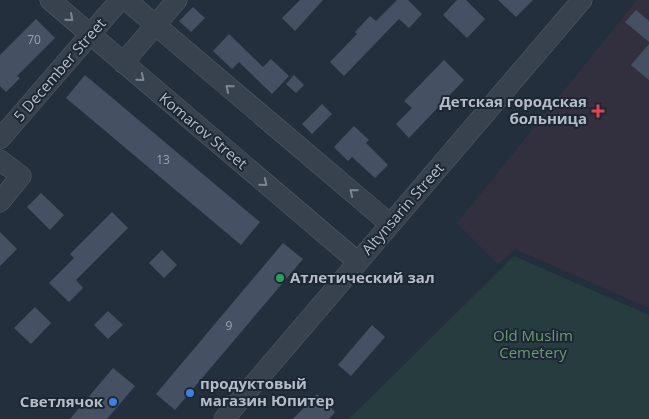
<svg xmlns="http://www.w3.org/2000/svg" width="649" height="419" viewBox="0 0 649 419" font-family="'Open Sans',sans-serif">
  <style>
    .medical { fill: #32303f }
    .green { fill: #263c3f }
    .building { fill: #455162 }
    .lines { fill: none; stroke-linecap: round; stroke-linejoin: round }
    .minor-casing { stroke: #565f6c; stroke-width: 21 }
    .minor { stroke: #38414e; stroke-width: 20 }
    .oneway { stroke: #7c8592 }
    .health-dot { fill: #e0444e; stroke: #1d2633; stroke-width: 2 }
    .leisure-dot { fill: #2e9e5b; stroke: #1d2633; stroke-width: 2 }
    .shop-dot { fill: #3f7fe0; stroke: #1d2633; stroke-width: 2 }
    .labels { text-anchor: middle; stroke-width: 4; stroke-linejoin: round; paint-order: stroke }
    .number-label { font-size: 12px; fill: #98a1af }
    .street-label { font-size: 15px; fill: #b4bcc9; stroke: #1d2633 }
    .poi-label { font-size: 15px; font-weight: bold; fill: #b4bcc9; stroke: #1d2633; text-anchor: end }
    .park-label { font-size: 15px; fill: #6b9a76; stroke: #1d2633 }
  </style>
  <rect width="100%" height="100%" fill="#242f3e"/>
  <path class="medical" d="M637 0H649V308L515 249 498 264 457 223Z"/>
  <path class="green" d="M514 256 649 315V419H349Z"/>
  <g class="building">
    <path d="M300 0H323L295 31 282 18Z"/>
    <path d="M397 0H408L422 14 409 28 399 19 344 76 330 62 357 34 355 32 370 16 376 21Z"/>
    <path d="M457 0H466L485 19 467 38 443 15Z"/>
    <path d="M498 0H533L516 17Z"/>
    <path d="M193 7 205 18 191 32 179 21Z"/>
    <path d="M636 10 649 21V42L625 22Z"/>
    <path d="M36 19 55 38 17 76 20 78 6 92 0 86V55Z"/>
    <path d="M229 34 263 67 271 59 289 76 272 94 239 62 232 69 213 51Z"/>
    <path d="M649 44V80L631 65Z"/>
    <path d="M444 60 464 80 409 138 396 124 412 108 404 101Z"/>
    <path d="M85 75 260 222 241 245 66 98Z"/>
    <path d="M294 75 304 85 296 93 286 84Z"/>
    <path d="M322 104 332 114 312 134 302 124Z"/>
    <path d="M354 126 369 140 366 143 388 165 375 178 352 157 348 161 334 147Z"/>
    <path d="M41 193 64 215 50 230 27 207Z"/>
    <path d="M112 212 128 228 76 280 83 288 69 302 49 283 74 258 70 254Z"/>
    <path d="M0 232 17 249 0 266Z"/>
    <path d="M283 243 303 259 175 410 156 394Z"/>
    <path d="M162 250 177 265 164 278 149 263Z"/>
    <path d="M35 307 51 323 31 344 14 328Z"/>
    <path d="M108 311 123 325 108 339 94 325Z"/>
    <path d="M372 325 385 337 351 376 338 365Z"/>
    <path d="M113 368 135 386 107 419H70Z"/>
    <path d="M317 394 335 412 329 419H293Z"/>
  </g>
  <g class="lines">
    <defs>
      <g id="minor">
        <path d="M50 0 358 262"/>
        <path d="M126 0 390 224"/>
        <path d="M123 63 177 0"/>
        <path d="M0 139 120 0"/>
        <path d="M0 160 21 176 0 202"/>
        <path d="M224 419 582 0"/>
      </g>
    </defs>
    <use href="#minor" class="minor-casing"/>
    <use href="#minor" class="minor"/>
  </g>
  <defs><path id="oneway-chevron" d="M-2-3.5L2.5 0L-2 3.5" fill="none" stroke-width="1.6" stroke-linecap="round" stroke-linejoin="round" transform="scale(1.25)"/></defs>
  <g class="oneway">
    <use href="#oneway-chevron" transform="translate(70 18) rotate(41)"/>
    <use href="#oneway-chevron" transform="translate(141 78) rotate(40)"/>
    <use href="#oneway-chevron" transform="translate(229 88) rotate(-140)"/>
    <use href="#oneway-chevron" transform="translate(264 183) rotate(40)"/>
    <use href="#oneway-chevron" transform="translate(353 192) rotate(-140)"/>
  </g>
  <path class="health-dot" d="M595.5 103.5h5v5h5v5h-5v5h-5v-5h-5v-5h5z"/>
  <circle class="leisure-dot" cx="280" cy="278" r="5"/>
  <g class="shop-dot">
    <circle cx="190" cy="393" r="5"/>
    <circle cx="113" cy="402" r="5"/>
  </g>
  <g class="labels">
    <g class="number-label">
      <text x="34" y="44">70</text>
      <text x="163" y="164">13</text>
      <text x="229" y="330">9</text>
    </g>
    <g class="street-label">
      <text transform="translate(60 70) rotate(-49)" y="5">5 December Street</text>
      <text transform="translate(203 131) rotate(40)" y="5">Komarov Street</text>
      <text transform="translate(403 209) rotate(-49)" y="5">Altynsarin Street</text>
    </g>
    <g class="poi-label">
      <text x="587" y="107">Детская городская<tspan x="587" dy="17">больница</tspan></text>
      <text x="290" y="283" text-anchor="start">Атлетический зал</text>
      <text x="200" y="389" text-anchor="start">продуктовый<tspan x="200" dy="17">магазин Юпитер</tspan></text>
      <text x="103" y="407">Светлячок</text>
    </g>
    <g class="park-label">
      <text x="533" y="341">Old Muslim<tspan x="533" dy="17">Cemetery</tspan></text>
    </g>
  </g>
</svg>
